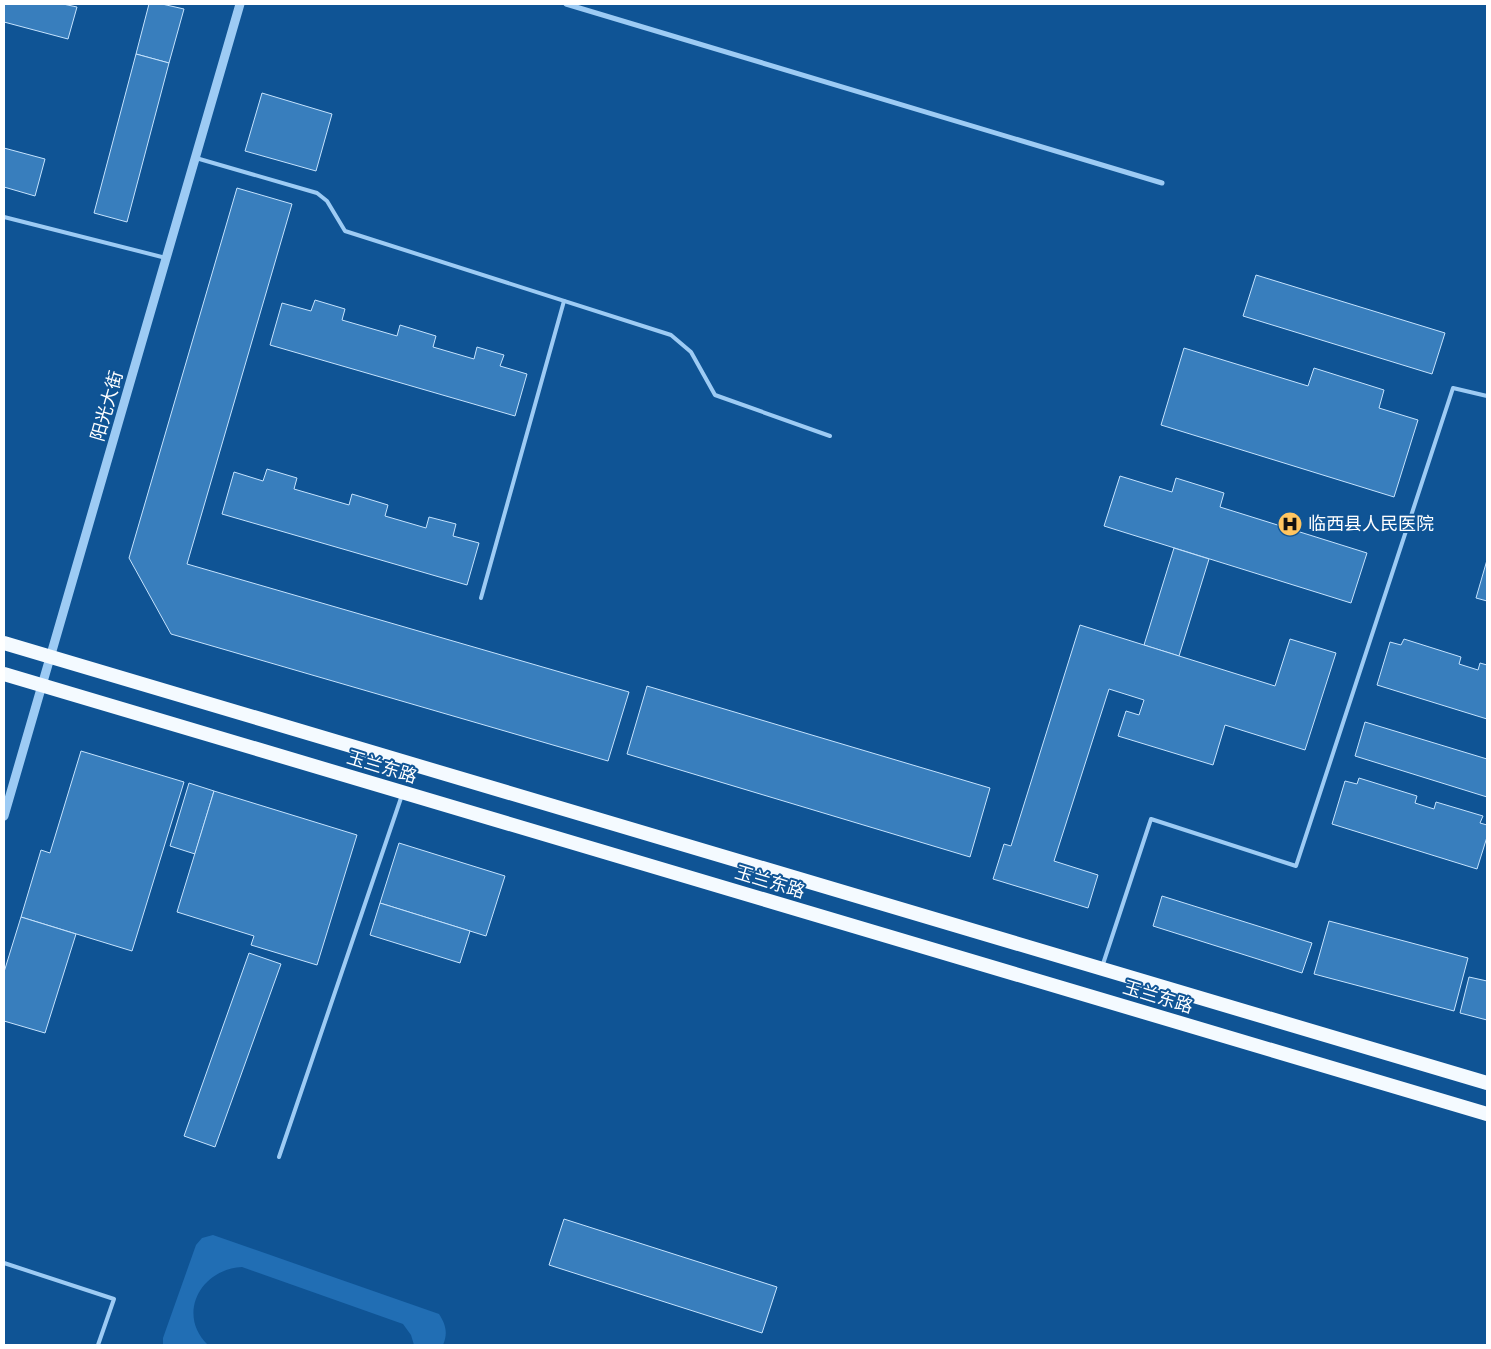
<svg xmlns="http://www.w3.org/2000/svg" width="1491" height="1349" viewBox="0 0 1491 1349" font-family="'Varela Round','Noto Sans SC',sans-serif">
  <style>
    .green { fill: #216eb4 }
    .building { fill: #387ebd; stroke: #c5e3fe }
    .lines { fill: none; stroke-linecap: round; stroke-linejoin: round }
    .service { stroke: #9dcbf4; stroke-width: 4 }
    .minor { stroke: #9dcbf4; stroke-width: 5 }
    .tertiary { stroke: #9dcbf4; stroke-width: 9 }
    .trunk { stroke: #f4faff; stroke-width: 14 }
    .labels { text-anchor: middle; stroke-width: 4; stroke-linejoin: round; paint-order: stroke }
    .street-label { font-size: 18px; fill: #fff; stroke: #0f5495 }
    .poi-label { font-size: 18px; fill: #fff; stroke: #0f5495; text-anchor: start }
  </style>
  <rect width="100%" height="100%" fill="#0f5495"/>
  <path class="green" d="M213 1235 439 1314C446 1325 448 1333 443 1345H414L411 1335 403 1324 242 1267C201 1269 176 1314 208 1345H163V1338L196 1245 202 1238Z"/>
  <g class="building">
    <path d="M4 4H63L77 7 68 39 4 22Z"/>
    <path d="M149 4H162L184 9 169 63 136 54Z"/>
    <path d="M136 54 169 63 127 222 94 213Z"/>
    <path d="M262 93 332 114 316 171 245 151Z"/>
    <path d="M4 148 45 159 35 196 4 187Z"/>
    <path d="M237 188 292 204 187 564 629 692 608 761 171 634 129 558Z"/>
    <path d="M1256 275 1445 333 1432 374 1243 316Z"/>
    <path d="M315 300 345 309 342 320 397 336 400 325 436 336 433 347 474 359 477 347 504 355 500 366 527 374 515 416 270 345 282 303 311 311Z"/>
    <path d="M1184 348 1308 386 1314 368 1384 390 1379 408 1418 420 1394 497 1161 425Z"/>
    <path d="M267 469 297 478 294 489 349 505 352 494 388 505 385 516 426 528 429 517 456 524 453 536 479 543 467 585 222 514 234 472 263 481Z"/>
    <path d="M1120 476 1172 492 1176 478 1224 493 1220 507 1367 553 1351 603 1104 526Z"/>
    <path d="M1174 548 1209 559 1179 656 1144 645Z"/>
    <path d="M1487 560V601L1476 598Z"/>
    <path d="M1080 625 1275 686 1290 639 1336 653 1305 750 1225 725 1213 765 1118 736 1126 711 1139 715 1144 700 1109 689 1054 861 1098 875 1088 908 993 879 1004 844 1011 846Z"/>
    <path d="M1404 639 1461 657 1459 664 1478 670 1480 663 1487 665V719L1377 685 1390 642 1401 645Z"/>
    <path d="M647 686 990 788 970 857 627 754Z"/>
    <path d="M1365 722 1487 759V797L1355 756Z"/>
    <path d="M81 751 184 782 132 951 21 917 41 850 50 853Z"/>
    <path d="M1359 778 1417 796 1415 803 1434 809 1436 802 1483 816 1480 823 1487 825V837L1477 869 1332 824 1345 781 1357 784Z"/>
    <path d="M189 783 214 791 195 854 170 846Z"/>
    <path d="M214 791 357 835 317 965 251 945 254 936 177 912Z"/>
    <path d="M399 843 505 876 486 936 380 903Z"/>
    <path d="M1162 896 1312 943 1302 973 1153 926Z"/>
    <path d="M380 903 470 931 460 963 370 935Z"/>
    <path d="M21 917 76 934 45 1033 4 1021V972Z"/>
    <path d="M1329 921 1468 958 1454 1011 1314 974Z"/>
    <path d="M249 953 281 964 215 1147 184 1136Z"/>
    <path d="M1469 977 1487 981V1020L1460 1013Z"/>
    <path d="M564 1219 777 1287 762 1333 549 1265Z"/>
  </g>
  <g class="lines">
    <g class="service">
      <path d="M196 158 317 193 327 201 345 231 671 335 691 352 715 395 830 436"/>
      <path d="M4 217 166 258"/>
      <path d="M481 598 564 301"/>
      <path d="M1102 967 1151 819 1296 866 1453 388 1487 396"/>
      <path d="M279 1157 402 795"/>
      <path d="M4 1263 114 1299 98 1345"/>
    </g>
    <path class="minor" d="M566 4 1162 183"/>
    <path class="tertiary" d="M4 816 240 4"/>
    <g class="trunk">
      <path d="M4 643 1487 1083"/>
      <path d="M4 674 1487 1114"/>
    </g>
  </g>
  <defs>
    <symbol id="hospital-disc" viewBox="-11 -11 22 22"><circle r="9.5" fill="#ffc560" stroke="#0f5495"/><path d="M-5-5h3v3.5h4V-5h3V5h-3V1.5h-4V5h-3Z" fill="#111"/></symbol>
  </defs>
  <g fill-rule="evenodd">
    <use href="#hospital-disc" x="1276" y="510" width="28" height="28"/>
  </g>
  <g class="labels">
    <g class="street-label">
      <text transform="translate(107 406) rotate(-74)" y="6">阳光大街</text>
      <text transform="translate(382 767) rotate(17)" y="6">玉兰东路</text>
      <text transform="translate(770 882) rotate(17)" y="6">玉兰东路</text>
      <text transform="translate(1158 997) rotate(17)" y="6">玉兰东路</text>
    </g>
    <g class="poi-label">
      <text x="1308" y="530">临西县人民医院</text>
    </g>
  </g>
  <rect width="1491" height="1349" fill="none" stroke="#ffffff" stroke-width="10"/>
</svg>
